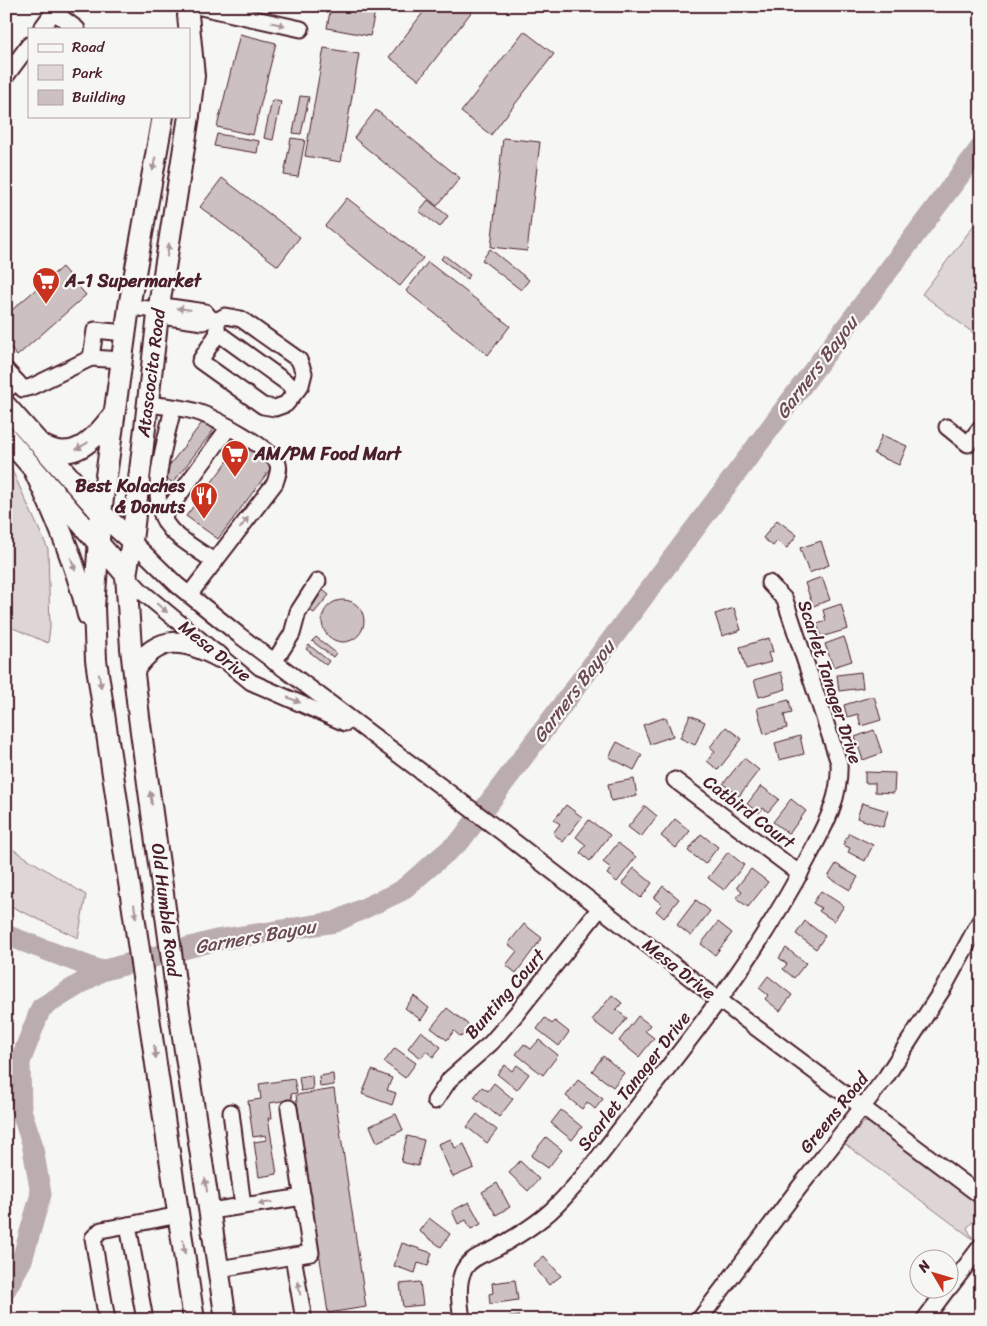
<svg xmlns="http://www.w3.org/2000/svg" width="987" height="1326" viewBox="0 0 987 1326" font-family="Sriracha,sans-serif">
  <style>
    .green { fill: #ddd6d5; stroke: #947a80 }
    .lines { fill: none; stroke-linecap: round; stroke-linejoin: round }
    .river { stroke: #bbadae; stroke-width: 21 }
    .building { fill: #ccc1c0; stroke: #4a1f2b }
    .minor-casing { stroke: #4a1f2b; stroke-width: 19 }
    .major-casing { stroke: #4a1f2b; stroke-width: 24 }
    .minor { stroke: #f6f6f2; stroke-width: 15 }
    .major { stroke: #f6f6f2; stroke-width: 20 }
    .oneway { fill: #a99598 }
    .labels { text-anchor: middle; stroke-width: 4.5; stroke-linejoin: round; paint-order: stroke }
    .poi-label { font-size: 18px; font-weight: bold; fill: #4a1f2b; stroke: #f6f6f2; text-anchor: start }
    .street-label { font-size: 18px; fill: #4a1f2b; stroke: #f6f6f2 }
    .water-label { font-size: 19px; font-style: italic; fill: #6c4a52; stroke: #f6f6f2 }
  </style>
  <rect width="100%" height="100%" fill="#f6f6f2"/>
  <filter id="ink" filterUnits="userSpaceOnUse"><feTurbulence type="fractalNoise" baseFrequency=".02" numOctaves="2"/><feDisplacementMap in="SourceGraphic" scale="10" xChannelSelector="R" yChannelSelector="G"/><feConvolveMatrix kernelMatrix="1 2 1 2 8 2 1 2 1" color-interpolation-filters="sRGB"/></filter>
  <g filter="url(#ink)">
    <g class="green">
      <path d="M981 216V339L922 294Z"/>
      <path d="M6 465 11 468 48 549 50 628 48 643 6 625Z"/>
      <path d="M6 845 86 895 78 938 6 904Z"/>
      <path d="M864 1122 878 1124 981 1203V1217H977L967 1228 973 1239 845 1144Z"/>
    </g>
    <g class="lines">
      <g class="river">
        <path d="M6 935 101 971 217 940 335 922 401 891 461 840 981 147"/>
        <path d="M6 1289 22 1260 41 1194 32 1143 21 1110 20 1062 41 1008 101 971"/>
      </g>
    </g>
    <g class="building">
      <path d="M331 6H376L370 36 327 28Z"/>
      <path d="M428 6H476L419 80 389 57Z"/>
      <path d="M524 31 554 54 491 135 461 112Z"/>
      <path d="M240 34 276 43 253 135 217 127Z"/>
      <path d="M324 48 359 54 341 162 305 156Z"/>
      <path d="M300 96 309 97 301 134 293 133Z"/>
      <path d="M272 100 281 102 273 140 264 138Z"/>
      <path d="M376 110 460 178 437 206 354 138Z"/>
      <path d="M217 134 259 141 257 153 214 146Z"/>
      <path d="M291 138 305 140 298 177 284 175Z"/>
      <path d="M503 138 540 142 527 251 491 247Z"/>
      <path d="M222 178 300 237 278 266 200 207Z"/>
      <path d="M347 198 423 258 400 286 325 226Z"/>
      <path d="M428 200 448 216 440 227 419 211Z"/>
      <path d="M490 249 529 280 521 290 482 260Z"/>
      <path d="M444 255 470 275 467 279 441 259Z"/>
      <path d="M428 262 510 326 488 355 406 291Z"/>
      <path d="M62 267 86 295 17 356 6 343V315Z"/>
      <path d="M204 420 215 428 173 483 162 475Z"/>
      <path d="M882 435 907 446 899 465 874 454Z"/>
      <path d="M243 441 274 464 218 539 186 516Z"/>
      <path d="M777 520 797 535 787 548 777 541 773 546 763 538Z"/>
      <path d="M821 541 829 565 809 573 800 548Z"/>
      <path d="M822 577 830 600 813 606 805 583Z"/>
      <path d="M319 587 329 595 314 613 304 606Z"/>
      <circle cx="343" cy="621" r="21"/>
      <path d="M841 604 848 629 821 637 817 624 826 621 823 610Z"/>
      <path d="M734 608 741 630 722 636 715 614Z"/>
      <path d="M316 637 336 653 333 657 312 641Z"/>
      <path d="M844 637 852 661 833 667 825 644Z"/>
      <path d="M769 638 773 652 768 653 771 662 746 669 740 647Z"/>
      <path d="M309 645 329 661 326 665 306 649Z"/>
      <path d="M781 672 786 689 759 697 754 680Z"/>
      <path d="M861 672 863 688 839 691 837 675Z"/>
      <path d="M874 696 881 720 861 726 858 714 847 717 844 705Z"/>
      <path d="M789 700 792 713 784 715 787 728 764 734 757 708Z"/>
      <path d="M690 715 705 722 695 745 680 738Z"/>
      <path d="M666 717 673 736 650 744 643 725Z"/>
      <path d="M726 727 742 739 718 770 707 761 715 751 710 747Z"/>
      <path d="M874 730 882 753 863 760 855 737Z"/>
      <path d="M800 736 804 754 779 760 775 743Z"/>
      <path d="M617 742 642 755 634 770 609 757Z"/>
      <path d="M744 758 759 770 739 796 723 784Z"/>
      <path d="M865 772 895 773 894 793 875 792V783H865Z"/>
      <path d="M634 779 637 796 611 801 608 784Z"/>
      <path d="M761 786 779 799 768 812 763 808 759 813 747 804Z"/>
      <path d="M791 799 806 811 789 834 773 822Z"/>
      <path d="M862 803 888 811 883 827 857 818Z"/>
      <path d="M566 805 582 817 563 842 553 833 560 824 554 820Z"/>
      <path d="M645 806 657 816 641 837 628 827Z"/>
      <path d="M675 819 690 831 676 848 661 836Z"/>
      <path d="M589 820 610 835 590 861 580 853 586 845 576 837Z"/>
      <path d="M849 833 873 845 865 861 848 852 850 848 843 845Z"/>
      <path d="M701 834 718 847 705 864 688 851Z"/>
      <path d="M618 843 636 857 617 882 607 874 611 868 603 862Z"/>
      <path d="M728 852 744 865 724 890 708 878Z"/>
      <path d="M836 864 858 877 850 890 828 877Z"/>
      <path d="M634 868 652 883 641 898 622 883Z"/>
      <path d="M751 869 768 882 748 907 736 898 742 891 737 887Z"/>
      <path d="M663 886 679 899 664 918 656 911 662 904 654 898Z"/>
      <path d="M821 891 844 906 834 921 819 911 821 908 813 903Z"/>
      <path d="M696 900 710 911 691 936 677 925Z"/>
      <path d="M805 921 825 936 816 949 796 934Z"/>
      <path d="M718 922 732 933 715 955 701 944Z"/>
      <path d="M524 924 542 938 516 973 506 965 517 951 508 944Z"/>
      <path d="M786 948 806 963 794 978 783 969 787 964 779 958Z"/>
      <path d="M768 976 792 995 780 1011 765 999 768 995 759 988Z"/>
      <path d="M612 995 622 1003 616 1010 627 1018 613 1036 592 1020Z"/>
      <path d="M414 996 429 1008 421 1020 405 1008Z"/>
      <path d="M447 1008 470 1026 461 1037 454 1031 447 1040 431 1028Z"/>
      <path d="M638 1016 650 1025 645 1031 654 1038 639 1057 619 1041Z"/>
      <path d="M545 1018 552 1024 555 1021 569 1032 559 1046 537 1029Z"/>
      <path d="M421 1031 441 1047 433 1057 426 1051 421 1058 408 1048Z"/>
      <path d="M539 1040 558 1055 543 1075 516 1054 524 1044 531 1049Z"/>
      <path d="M395 1048 416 1063 405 1078 384 1062Z"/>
      <path d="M603 1056 624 1073 613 1087 592 1071Z"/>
      <path d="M505 1065 512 1071 517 1065 529 1074 517 1090 497 1074Z"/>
      <path d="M372 1070 392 1078 387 1090 396 1093 392 1105 362 1094Z"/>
      <path d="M333 1074 334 1085 320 1087 319 1076Z"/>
      <path d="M312 1075 313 1089 301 1091 299 1077Z"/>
      <path d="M294 1079 297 1093 291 1094 292 1099 270 1103 272 1118H268L277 1174 259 1177 254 1142 267 1140 266 1135 253 1137 248 1101 261 1099 259 1084Z"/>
      <path d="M578 1080 603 1099 595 1109 587 1102 582 1109 566 1096Z"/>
      <path d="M494 1083 513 1099 499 1117 474 1097 482 1087 488 1091Z"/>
      <path d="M334 1089 366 1307 328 1313 296 1095Z"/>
      <path d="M561 1110 582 1127 572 1140 551 1123Z"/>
      <path d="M396 1114 403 1130 377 1142 370 1126Z"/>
      <path d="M477 1114 497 1130 487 1143 467 1127Z"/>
      <path d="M407 1136 424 1140 418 1166 401 1162Z"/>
      <path d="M546 1137 562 1150 548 1168 531 1156Z"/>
      <path d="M451 1139 455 1148 464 1144 474 1168 453 1177 438 1144Z"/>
      <path d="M520 1161 539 1179 528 1191 509 1173Z"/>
      <path d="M497 1183 510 1207 496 1215 482 1192Z"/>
      <path d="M469 1202 481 1224 471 1229 466 1220 458 1224 452 1211Z"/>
      <path d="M429 1218 450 1234 441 1247 419 1231Z"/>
      <path d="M402 1243 432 1253 428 1266 418 1263 415 1273 394 1266Z"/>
      <path d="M544 1256 561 1276 549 1285 533 1265Z"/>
      <path d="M515 1280 518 1300 490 1304 489 1294 493 1293 492 1283Z"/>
      <path d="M420 1282 423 1305 403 1307 400 1284Z"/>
      <path d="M519 1316V1320H491V1319Z"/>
    </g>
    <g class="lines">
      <defs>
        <g id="minor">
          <path d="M196 6 301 29"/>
          <path d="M54 12 77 29"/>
          <path d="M41 29 58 6"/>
          <path d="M6 76 29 45"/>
          <path d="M129 307 158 310 170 307 205 312 210 318 203 322 168 317 158 310"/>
          <path d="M210 318 216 321 218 333 200 361 263 406 275 408 286 404 301 385 304 373 299 360 241 319 225 316 216 321"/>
          <path d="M218 333 297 390"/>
          <path d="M91 358 95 330 125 333"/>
          <path d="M6 370 17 382 6 390"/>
          <path d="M17 382 23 389 31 387 91 358 122 360"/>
          <path d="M147 404C163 406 181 407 197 412 213 417 273 449 278 464 280 471 277 476 275 483L189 595"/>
          <path d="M173 408C166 442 144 501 171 530 183 542 201 552 215 562"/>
          <path d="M947 427 968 444 981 427"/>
          <path d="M163 517 229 427"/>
          <path d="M132 541 177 585 239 635 503 833 719 1000 981 1196"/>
          <path d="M126 575 141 591 251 682 345 723"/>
          <path d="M274 662 292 634 298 612 318 581"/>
          <path d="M675 780 800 874"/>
          <path d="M435 1101 450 1079 491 1043 516 1014 600 908"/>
          <path d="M231 1112 243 1206"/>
          <path d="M210 1211 303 1197"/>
          <path d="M128 1225 179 1215"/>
          <path d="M293 1256 304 1320"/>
          <path d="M219 1269 311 1253 289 1108"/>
          <path d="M950 1287 981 1246"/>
          <path d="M107 1320 93 1238 101 1230 128 1225 145 1320"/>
          <path d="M462 1320C460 1305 456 1281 465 1268 472 1256 489 1253 500 1246 519 1235 539 1223 555 1207 590 1172 618 1131 648 1093 707 1018 764 943 808 858 824 827 841 799 839 763L785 600 769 583"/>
          <path d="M699 1320 798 1189 886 1077 944 987 981 919"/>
          <path d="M924 1320 948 1288"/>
        </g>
        <g id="major">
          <path d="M188 15 194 76 189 115"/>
          <path d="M163 116 129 307 101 513 94 607 96 660 194 1320"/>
          <path d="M189 116 159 306 132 541 126 575 131 648 139 717 178 1004 226 1320"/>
          <path d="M6 406 101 513 132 541"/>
          <path d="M6 437 126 575"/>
          <path d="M40 444C74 465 94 439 114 414"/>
          <path d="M34 470C56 516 76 564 88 615"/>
          <path d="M134 670C159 633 184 639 219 657"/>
        </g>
      </defs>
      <use href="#minor" class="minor-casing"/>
      <use href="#major" class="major-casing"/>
      <use href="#minor" class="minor"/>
      <use href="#major" class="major"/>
    </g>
    <defs><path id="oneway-solid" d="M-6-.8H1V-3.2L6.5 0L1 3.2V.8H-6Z" transform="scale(1.25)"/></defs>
    <g class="oneway">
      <use href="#oneway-solid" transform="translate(278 24) rotate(12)"/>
      <use href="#oneway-solid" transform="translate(154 164) rotate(101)"/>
      <use href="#oneway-solid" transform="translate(168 250) rotate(-81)"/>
      <use href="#oneway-solid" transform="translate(184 309) rotate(-172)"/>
      <use href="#oneway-solid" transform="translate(82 446) rotate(149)"/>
      <use href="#oneway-solid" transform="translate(244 523) rotate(-53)"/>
      <use href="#oneway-solid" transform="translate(73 564) rotate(71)"/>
      <use href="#oneway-solid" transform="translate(162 608) rotate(40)"/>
      <use href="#oneway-solid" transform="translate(100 681) rotate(81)"/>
      <use href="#oneway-solid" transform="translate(294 700) rotate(23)"/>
      <use href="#oneway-solid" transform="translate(151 798) rotate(-98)"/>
      <use href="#oneway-solid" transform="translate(135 911) rotate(82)"/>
      <use href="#oneway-solid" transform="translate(155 1052) rotate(82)"/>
      <use href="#oneway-solid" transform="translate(206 1185) rotate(-99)"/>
      <use href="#oneway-solid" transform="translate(265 1203) rotate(172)"/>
      <use href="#oneway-solid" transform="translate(184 1247) rotate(82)"/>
      <use href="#oneway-solid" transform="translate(299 1288) rotate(-100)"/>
    </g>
  </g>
  <defs>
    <symbol id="supermarket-pin" viewBox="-11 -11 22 30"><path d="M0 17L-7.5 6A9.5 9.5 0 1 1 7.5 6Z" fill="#c8321e" stroke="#f6f6f2"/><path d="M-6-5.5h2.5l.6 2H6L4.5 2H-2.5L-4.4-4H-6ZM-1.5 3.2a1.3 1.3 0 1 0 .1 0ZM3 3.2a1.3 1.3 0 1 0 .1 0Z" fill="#fff"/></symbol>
    <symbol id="restaurant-pin" viewBox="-11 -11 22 30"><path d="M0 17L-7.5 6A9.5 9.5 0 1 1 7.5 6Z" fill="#c8321e" stroke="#f6f6f2"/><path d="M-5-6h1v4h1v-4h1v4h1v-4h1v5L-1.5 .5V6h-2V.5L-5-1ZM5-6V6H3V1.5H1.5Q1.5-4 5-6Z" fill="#fff"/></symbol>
  </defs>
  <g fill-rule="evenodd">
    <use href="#supermarket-pin" x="30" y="265" width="32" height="43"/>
    <use href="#supermarket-pin" x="219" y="438" width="32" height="43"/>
    <use href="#restaurant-pin" x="188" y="480" width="32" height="43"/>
  </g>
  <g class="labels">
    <g class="poi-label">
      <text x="65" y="287">A-1 Supermarket</text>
      <text x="254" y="460">AM/PM Food Mart</text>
      <text x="185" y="492" text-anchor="end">Best Kolaches<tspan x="185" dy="21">&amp; Donuts</tspan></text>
    </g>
    <g class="street-label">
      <text transform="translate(151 373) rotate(-83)" y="6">Atascocita Road</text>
      <text transform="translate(215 651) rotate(39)" y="6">Mesa Drive</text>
      <text transform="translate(830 682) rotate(72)" y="6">Scarlet Tanager Drive</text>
      <text transform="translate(749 812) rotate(37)" y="6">Catbird Court</text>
      <text transform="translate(166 910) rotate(83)" y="6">Old Humble Road</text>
      <text transform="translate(679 969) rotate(38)" y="6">Mesa Drive</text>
      <text transform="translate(505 994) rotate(-49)" y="6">Bunting Court</text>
      <text transform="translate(634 1081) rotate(-52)" y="6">Scarlet Tanager Drive</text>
      <text transform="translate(834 1113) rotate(-51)" y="6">Greens Road</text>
    </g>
    <g class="water-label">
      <text transform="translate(816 367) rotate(-53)" y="7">Garners Bayou</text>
      <text transform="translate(573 691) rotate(-53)" y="7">Garners Bayou</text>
      <text transform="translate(255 936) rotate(-10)" y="7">Garners Bayou</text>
    </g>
  </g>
  <rect width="987" height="1326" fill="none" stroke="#f6f6f2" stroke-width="25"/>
  <rect x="12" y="12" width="962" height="1301" fill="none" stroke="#4a1f2b" stroke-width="2" filter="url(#ink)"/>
  <rect x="28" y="28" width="162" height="90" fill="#f6f6f2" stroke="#b1a0a2"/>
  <rect x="38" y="44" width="25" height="8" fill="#f6f6f2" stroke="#b1a0a2"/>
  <text x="72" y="52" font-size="15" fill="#4a1f2b">Road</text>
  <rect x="38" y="65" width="25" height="15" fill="#ddd6d5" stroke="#b1a0a2"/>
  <text x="72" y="78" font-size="15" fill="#4a1f2b">Park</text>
  <rect x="38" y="90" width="25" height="15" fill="#ccc1c0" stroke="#b1a0a2"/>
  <text x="72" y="102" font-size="15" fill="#4a1f2b">Building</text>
  <g transform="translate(934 1274) rotate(308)"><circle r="24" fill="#f6f6f2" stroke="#b1a0a2"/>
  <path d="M0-4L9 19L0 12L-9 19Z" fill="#c8321e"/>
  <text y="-8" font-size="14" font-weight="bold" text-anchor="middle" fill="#4a1f2b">N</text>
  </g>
</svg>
